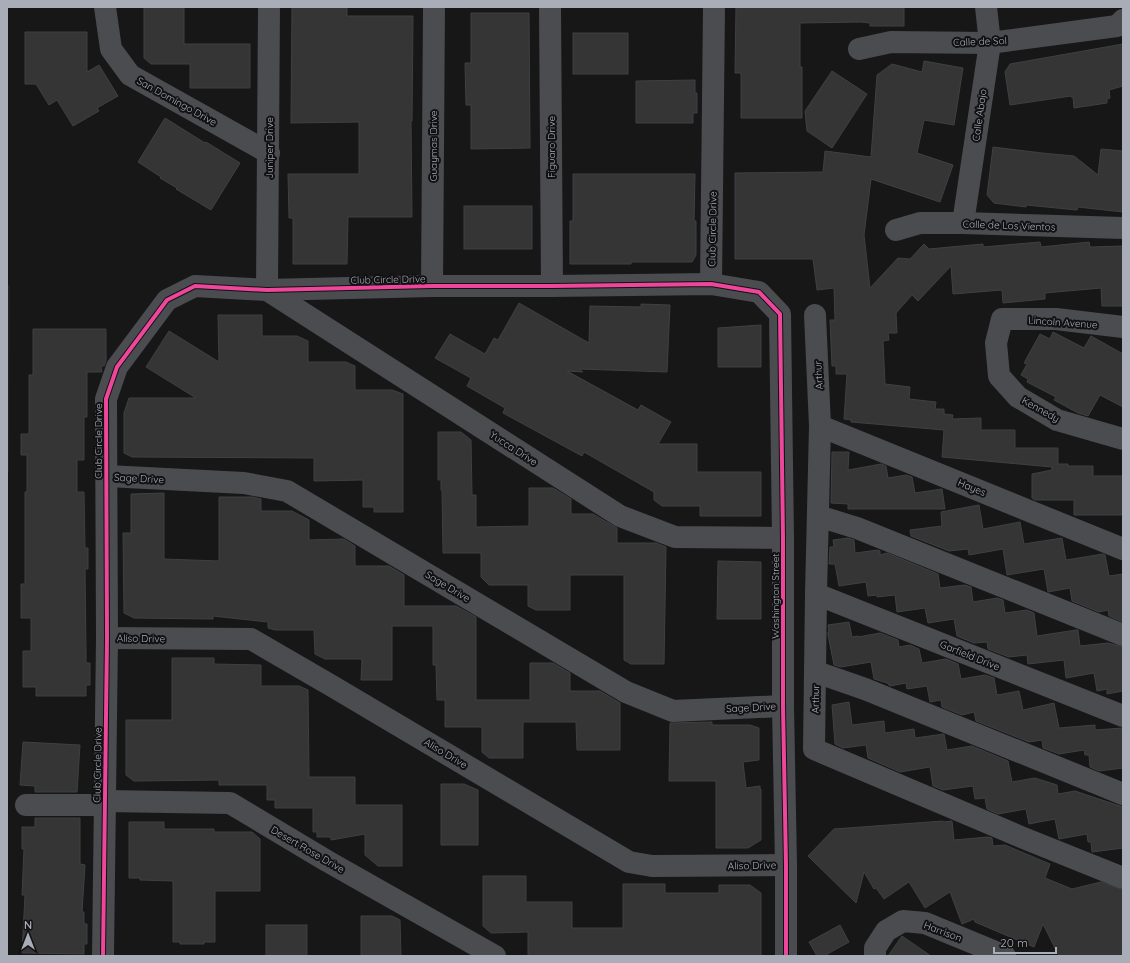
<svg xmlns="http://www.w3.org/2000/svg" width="1130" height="963" viewBox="0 0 1130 963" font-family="Quicksand,sans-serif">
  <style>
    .built { fill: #212123 }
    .building { fill: #353536; stroke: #3f4043 }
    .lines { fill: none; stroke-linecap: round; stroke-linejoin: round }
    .minor { stroke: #4b4c50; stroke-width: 22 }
    .cycleway-casing { stroke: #111113; stroke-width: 6 }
    .cycleway { stroke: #ed469a; stroke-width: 4 }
    .labels { text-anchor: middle; stroke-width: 4; stroke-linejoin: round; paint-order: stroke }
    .street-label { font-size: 10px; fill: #a8adb8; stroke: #111113 }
  </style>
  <rect width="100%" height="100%" fill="#171717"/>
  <path class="built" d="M7 285H10L9 472 7 474Z"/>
  <g class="building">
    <path d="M144 7H184V44H250V88H190V64H151L144 58Z"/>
    <path d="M292 7H347V16H413L412 121H411L412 217H348L347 264H293V218H289L288 174H359V122L291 123Z"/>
    <path d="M736 7H904V26H870V23L861 22 800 23V67H802V118H741V73H735Z"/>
    <path d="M471 13H529L530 148 471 149V105H466L465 63H471Z"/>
    <path d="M25 32H87V72L99 65 118 96 97 108 99 111 73 126 57 100 49 105 36 84H25Z"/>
    <rect x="573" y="33" width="55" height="41"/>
    <path d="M1123 44V86L1109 90 1110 98 1107 99V103L1074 108 1073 97H1071V96L1010 105 1005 72 1010 64Z"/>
    <path d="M924 61 963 68 954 125 924 120 917 153 953 165 940 202 871 179 864 235 870 288 898 258 910 259 924 244 929 249 983 244V247L1040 242 1041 247 1089 242 1090 247 1123 246V306H1102L1101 288 1045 293V299L1003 303 1002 290 953 294 951 266 918 301 912 295 896 313 897 333H888L889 340 883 341 885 384 910 387 909 399 936 402 935 409H944V414L953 415 952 419 981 418V430H1015V448H1058V464H1068V466H1093V476H1123V515H1074V500H1035L1032 498V474L1052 470V467L942 457 944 430 851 422V420L844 419 847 374H836V366H832L830 320H835L834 288 817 290 813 259H735V173L823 172 825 151 871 157 877 75 892 64 922 72Z"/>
    <path d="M832 71 867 94 832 148 807 131 805 111Z"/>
    <path d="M695 80V93H697V113H693V123H636V81Z"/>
    <path d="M165 118 205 143 206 142 240 163 211 210 176 189 177 188 160 178 161 177 138 162Z"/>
    <path d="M993 147 1042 153 1074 156 1098 175 1101 149 1123 151V212L1078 207 1077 210 1026 205V207L994 203 987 195Z"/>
    <path d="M573 174H695L694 221H696V255L692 262H631V264H570V221H573Z"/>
    <rect x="464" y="206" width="68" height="43"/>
    <path d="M519 303 589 343 590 306 641 307V304L670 305 667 372 579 369 583 372 567 371 638 410 641 405 671 422 658 444H697V472H761V516H700V506H662L654 500V492L584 452 582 456 503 413 505 408 467 386 471 378 435 358 450 334 485 354 494 338 498 340Z"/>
    <path d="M218 315H262V336H297L308 341V362H346L355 366V390H392L403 394V512H374V507H363V480L314 481V458L132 457 124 453V413L129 398H196L146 367 169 331 219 362Z"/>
    <path d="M761 325V367H718V328Z"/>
    <path d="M33 329H106V361L104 366H101L102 372H87V417H84V460H77V492H84L85 548H88V569H85L86 651V663H90V685H86V696H36V687H23V651H31V618H21V584H25V492H27V455H21V434H29V375H33Z"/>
    <path d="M1053 332 1084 348 1091 336 1123 354V407L1100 395 1088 416 1078 413 1054 400 1056 397 1027 382 1028 379 1021 375 1027 364 1024 363 1040 334 1050 339Z"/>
    <path d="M438 432H461L471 440 472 495H476V527L529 526V488H553L571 499V514H593L617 528V543H656L666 547 664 664H631L624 660V575H570V610H536L528 606V585H489L481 577V553H443L442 490H441V480H438Z"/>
    <path d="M832 452H849L848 470 881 464 886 466 888 478 906 475 912 477 915 493 942 489 945 509H848V504L831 503Z"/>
    <path d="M164 493V559L219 561V497H253L261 499V511H292L309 520V540L344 539 355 546V566H389L404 575V606H456L476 617V700H530V663H553L570 673V691H600L620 703V750H577L576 722H523V758H489L482 752V727H445V700H437L436 665H433V626H392V680H361L362 659H325L315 654 314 630H275L268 628V622L213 616V619L134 618 124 613 123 533H131V494Z"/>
    <path d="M979 505 983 529 1020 522 1024 544 1062 538 1066 560 1103 554 1105 555 1109 576 1123 574V622L1109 616 1108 610 1099 612 1072 601 1070 588 1048 592 1044 569 1007 575 1003 549 969 555 968 549 949 551 911 536 910 530 942 526 941 512Z"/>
    <path d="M848 538 854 540 855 553 878 550 880 551V555L887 553 938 574 940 588 965 585 971 587 973 602 997 598 1003 600 1005 613 1027 610 1034 613 1037 636 1076 630H1078L1080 646 1108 643 1123 647V691L1107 694V689L1097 691 1094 673 1066 678 1064 660 1028 664 1027 655 1009 657 988 649 987 642 974 643 957 636 954 619 928 623 925 608 897 612 895 595 877 597V595L868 596 866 582 839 586 835 564H829L830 547H834L833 540Z"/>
    <path d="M718 561 761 562V619H717Z"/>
    <path d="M849 622 852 637 858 636V637L880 633 898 640 899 647 910 645 919 649 922 663 946 659 958 664 961 679 985 675 994 678 997 695 1019 691 1023 710 1054 703 1059 728 1095 725V730L1123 728V768L1099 771 1090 767 1089 755H1085L1084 750 1059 754 1043 748 1042 740 1029 742 976 721 974 712 962 715 942 707 941 700 930 702 927 686 907 689 906 683 890 686 887 683 874 679 871 662 841 667 834 665 828 635V632H829L828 625Z"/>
    <path d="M172 658H214V664L261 665V686H299L308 690 309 777H355V805H402V866H378L365 855V834L331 840V837H317V832H313V808H275V800H267V785H219V780L134 781 126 775V720H172Z"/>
    <path d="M849 702 852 725 884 721 885 733 914 729 915 738 944 734 947 750 972 746 1008 761 1012 782 1035 778 1057 785 1058 794 1075 791 1123 807V848L1092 852 1091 842H1088L1087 834 1059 839 1055 819 1029 824 1026 809 998 814 987 809 985 798 975 799 973 786 943 790 933 786 930 767 900 772 868 758 866 745 843 748 835 744 832 705Z"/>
    <path d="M712 722V725H750L759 728V760L743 762 746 788 760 786V789H761V840L748 848H716V781H669L670 723Z"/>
    <path d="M23 742 80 745 77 792H35V786L20 785Z"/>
    <path d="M441 784H464L478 790V845H441Z"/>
    <path d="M35 818H80V864L85 865 82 912H84V924H87V944H84V954L22 953 25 895H22L24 849H22V827H35Z"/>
    <path d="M943 821V822L952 821 954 840 988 837 992 838 993 846 1005 845 1050 864 1045 878 1072 889 1101 882 1123 890V956H1059L1043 924 1034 947 975 922 974 919 962 924 950 892 925 908 909 882 884 899 876 888 874 889 864 872 856 903 808 856 834 829Z"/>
    <path d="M129 822H164V829H214V832H252L260 839V891H215V942H204V944H180V942H173V881L140 880V878H129Z"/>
    <path d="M483 876H526V902H572V928H623V884H665V893H719V885H750L761 893V956H528V932L491 933 483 926Z"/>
    <path d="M361 916H392L400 920 401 956H361Z"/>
    <rect x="266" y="925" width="41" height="31"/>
    <path d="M840 925 849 942 824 956H817L809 942Z"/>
    <path d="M902 936 931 956H888Z"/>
  </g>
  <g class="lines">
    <g class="minor">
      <path d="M105 7 111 49 130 75 269 153"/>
      <path d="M269 7 267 290 620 516 675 537 783 538"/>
      <path d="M550 7 552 286"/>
      <path d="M859 49 891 42 990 43 1117 26 1123 20"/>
      <path d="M963 223 990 43 986 7"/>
      <path d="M896 230 920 223H963L1123 228"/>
      <path d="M711 284 714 7"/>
      <path d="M432 286 434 7"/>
      <path d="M815 315 820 426 816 594 814 749 1021 837 1123 878"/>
      <path d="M1123 327 1056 319H1002L996 343 999 376 1018 397 1057 420 1123 439"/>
      <path d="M820 426 1123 549"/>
      <path d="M107 476 244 483 287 491 626 692 673 711 783 706"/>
      <path d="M818 516 857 528 1123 635"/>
      <path d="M816 594 1123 716"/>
      <path d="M107 638 251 639 332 686 629 862 652 866 786 865"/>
      <path d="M816 672 865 689 1123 794"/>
      <path d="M105 801 230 803 327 861 495 956"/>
      <path d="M26 805H105"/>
      <path d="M103 956 107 638 106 399 117 367 167 300 195 286 267 290 432 286H552L711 284 759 292 780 314 783 538V706L786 865V956"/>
      <path d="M875 956V948L886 931 903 921 925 923 1005 956"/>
    </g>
    <defs>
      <path id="cycleway" d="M103 956 107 638 106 399 117 367 167 300 195 286 267 290 432 286H552L711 284 759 292 780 314 783 538V706L786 865V956"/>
    </defs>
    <use href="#cycleway" class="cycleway-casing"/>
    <use href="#cycleway" class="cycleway"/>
  </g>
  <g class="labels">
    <g class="street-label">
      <text transform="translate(980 41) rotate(-2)" y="4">Calle de Sol</text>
      <text transform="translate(177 101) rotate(29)" y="4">San Domingo Drive</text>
      <text transform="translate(979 115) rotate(-82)" y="4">Calle Abajo</text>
      <text transform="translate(433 146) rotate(-90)" y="4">Guaymas Drive</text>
      <text transform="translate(551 147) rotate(-90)" y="4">Figuaro Drive</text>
      <text transform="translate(269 148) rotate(-90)" y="4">Juniper Drive</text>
      <text transform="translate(1009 225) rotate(2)" y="4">Calle de Los Vientos</text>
      <text transform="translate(712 229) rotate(-89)" y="4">Club Circle Drive</text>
      <text transform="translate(388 279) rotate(-1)" y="4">Club Circle Drive</text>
      <text transform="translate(1063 322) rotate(4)" y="4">Lincoln Avenue</text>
      <text transform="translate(818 375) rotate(-93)" y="4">Arthur</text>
      <text transform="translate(1041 409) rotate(29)" y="4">Kennedy</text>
      <text transform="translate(98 441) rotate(-90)" y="4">Club Circle Drive</text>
      <text transform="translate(514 448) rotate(33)" y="4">Yucca Drive</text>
      <text transform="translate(139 478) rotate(3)" y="4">Sage Drive</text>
      <text transform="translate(972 487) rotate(22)" y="4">Hayes</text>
      <text transform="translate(448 586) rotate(31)" y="4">Sage Drive</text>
      <text transform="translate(775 596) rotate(-90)" y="4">Washington Street</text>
      <text transform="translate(141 638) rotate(1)" y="4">Aliso Drive</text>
      <text transform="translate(970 655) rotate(22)" y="4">Garfield Drive</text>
      <text transform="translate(815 699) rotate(-89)" y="4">Arthur</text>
      <text transform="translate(751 707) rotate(-3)" y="4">Sage Drive</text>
      <text transform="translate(446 753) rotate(31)" y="4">Aliso Drive</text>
      <text transform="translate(97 765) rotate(-89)" y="4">Club Circle Drive</text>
      <text transform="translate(308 849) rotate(30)" y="4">Desert Rose Drive</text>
      <text transform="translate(752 865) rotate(-1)" y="4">Aliso Drive</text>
      <text transform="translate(943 931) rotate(21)" y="4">Harrison</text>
    </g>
  </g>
  <rect width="1130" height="963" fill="none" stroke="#a8adb8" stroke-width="16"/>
  <g transform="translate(28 935)" stroke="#111113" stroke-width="3" paint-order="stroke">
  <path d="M0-3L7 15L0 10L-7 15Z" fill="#a8adb8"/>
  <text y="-6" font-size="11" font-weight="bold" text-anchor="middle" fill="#a8adb8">N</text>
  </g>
  <path d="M994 947v6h62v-6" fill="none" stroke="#a8adb8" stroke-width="2"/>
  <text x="1000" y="947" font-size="12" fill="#a8adb8" stroke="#111113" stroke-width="3" paint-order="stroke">20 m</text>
</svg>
